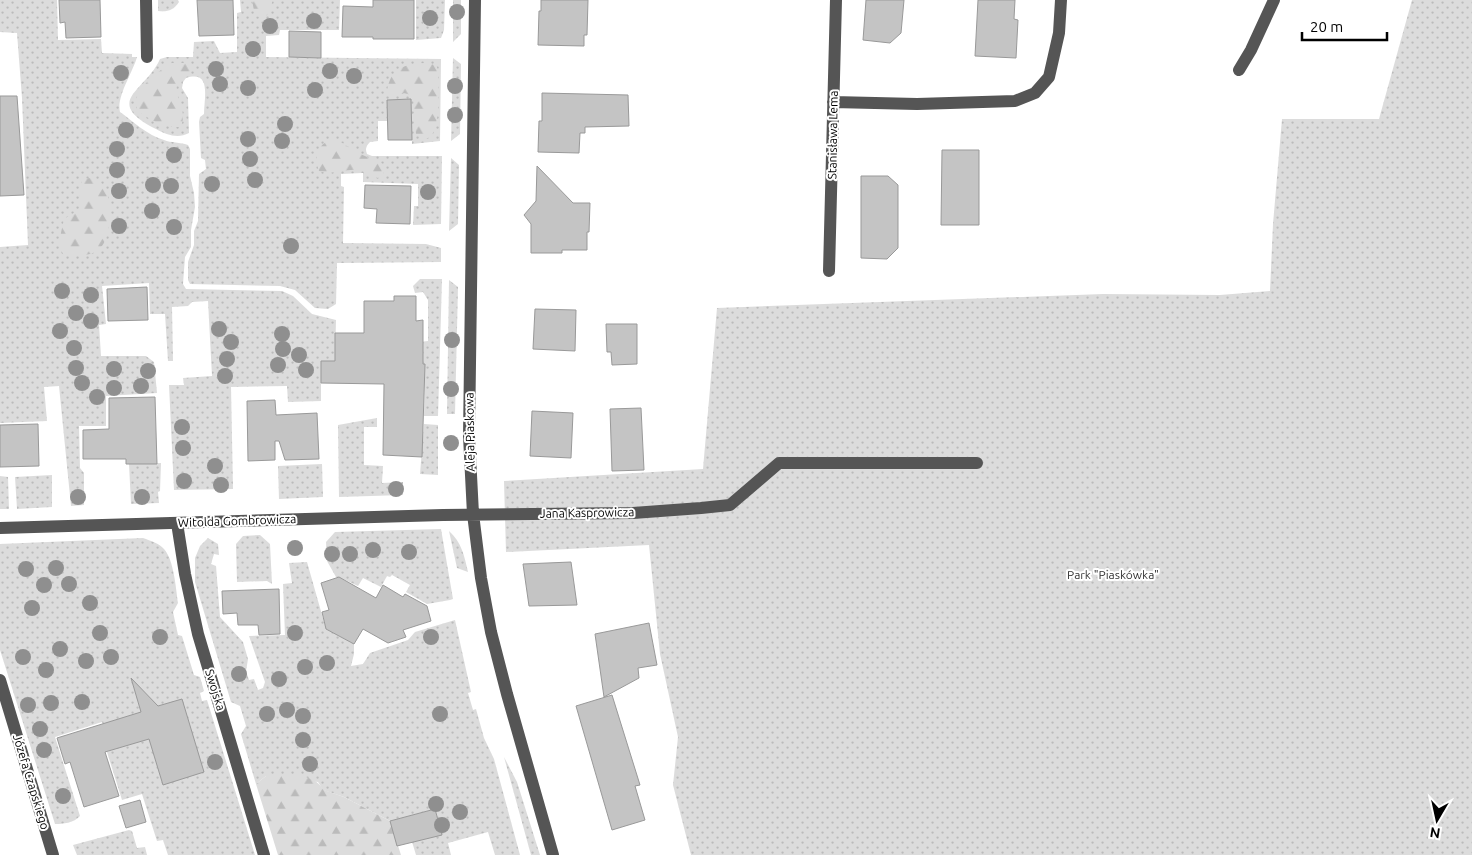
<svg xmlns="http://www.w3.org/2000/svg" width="1472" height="855" font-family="Ubuntu,sans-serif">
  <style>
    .green { fill: url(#green-dots) }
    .forest { fill: url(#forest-firs) }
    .building { fill: #c4c4c4; stroke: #999 }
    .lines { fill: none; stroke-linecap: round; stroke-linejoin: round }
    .minor { stroke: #555; stroke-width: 12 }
    .tree { fill: #8f8f8f }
    .labels { text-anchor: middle; stroke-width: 4; stroke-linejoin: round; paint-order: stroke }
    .street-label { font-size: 12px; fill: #000; stroke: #fff }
    .park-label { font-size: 12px; fill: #333; stroke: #fff }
  </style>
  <defs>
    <pattern id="green-dots" width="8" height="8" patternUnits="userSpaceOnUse" patternTransform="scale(1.25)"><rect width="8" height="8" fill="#dcdcdc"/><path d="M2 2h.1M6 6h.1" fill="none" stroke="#bbb" stroke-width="1.8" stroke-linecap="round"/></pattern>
    <pattern id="forest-firs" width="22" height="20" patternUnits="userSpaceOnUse" patternTransform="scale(1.25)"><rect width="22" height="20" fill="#dcdcdc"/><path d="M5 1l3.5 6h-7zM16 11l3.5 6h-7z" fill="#bbb"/></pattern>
  </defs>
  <rect width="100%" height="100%" fill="#fff"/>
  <path class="green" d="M0,0H57L58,40L101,39L102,53L132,54V57H137C133,72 116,97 120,112C134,122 147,135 164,140C171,143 180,142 188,145L190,149V176L194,193L195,207L191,230V247L185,257L183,284L186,289L282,291L293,296L312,314L336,320L335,361H321V401L288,402L287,386L231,387L233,489L174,490L169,385H184L183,378L212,376L208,301L192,302L188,306L172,307L173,361H168L165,314H150L149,283L102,286L106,324L99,325L101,356H146L154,362L157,393L106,396V426H79L80,468L84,473V505L71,506L59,386L44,387L47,421L0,423V247L28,245L22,98L17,33L0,32Z
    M158,0H178L179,2C173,11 167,12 158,11Z
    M240,0H340L339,30H280L279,35L266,36V57L441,59L440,141L412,144L411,99L388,100V121H378V141L370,142C366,146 365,149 367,154L372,156H442L441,224L413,225L414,206H418V184L363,182V173L341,174V186L344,187L343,243L426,244L441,248V262L337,263L336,304L328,309L315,308L295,290L280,286L190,284L188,280V262L194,245V231L198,221L199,174L206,169L205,160L201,158L199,122L200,117L204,114C204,98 212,70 186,78L183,82L182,88L188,98L189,133C178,139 167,135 156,129C101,101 146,91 160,59L167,57H193L194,42L214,41L220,53L237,52V13L241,12Z
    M416,0H445L444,30L441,38L416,40Z
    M453,0H461V34L453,42Z
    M1412,0H1472V855H691L673,785L678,737L660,654L649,545L506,552L504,481L703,469L717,308L1103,294L1220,295L1270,291L1273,224L1282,119H1379Z
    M453,58L461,64L460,134L451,141Z
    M451,158L459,165L458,224L449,231Z
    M420,279H442L438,416H424L425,365L419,364V342L428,341V300L423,292L415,293L413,286Z
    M449,280L458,287L455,414H447Z
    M377,418V427H364V465L383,466L382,483L403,482V495L339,497L338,425Z
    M424,424L438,425V475L420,474Z
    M161,463L160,491L158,492L159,503L131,504L129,464Z
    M322,464L323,497L279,499L278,466Z
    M52,475V507L17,509L15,477Z
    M0,476L8,477L9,509H0Z
    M441,529L453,599L450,600L427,604L406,592L410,585L392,575L390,577L387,576L381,587L363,578L358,586L343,579L336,577L327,561L326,542L335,532Z
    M449,531C462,543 464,555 468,572L457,568Z
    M260,535L270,544L272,584L267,581L237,582L236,544L243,536Z
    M143,538C151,541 159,543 164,549C174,560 176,589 178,603L173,612L178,635L182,636L194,675L200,677L204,691L200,693L202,701L207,700L255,855H168L163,840L157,841L142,794L122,800L107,752L112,750L102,722L55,737L80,816C74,823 63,824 55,824L0,650V544Z
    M208,538L218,544L219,555L214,554L211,564L216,566L220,617L243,642L248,659L246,671L249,680L254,679L258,690L263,688L265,682L249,636L285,635L283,584L292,583L289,563L307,562L326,629L354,644V654L351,666L363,664L370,653L408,640L415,632L455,620L471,692L468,693L473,710L476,709L484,738L494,759L520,855H495L488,832L448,843L451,855H416L410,835L440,827L435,809L390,821L344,797L323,790L318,782L266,776L256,784L241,734L246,726L240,706L231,702L195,582V558L200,546Z
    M504,757L517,782L540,855H531Z
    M129,830L132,831L137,848L145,847L147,855H77L73,845Z"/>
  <path class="forest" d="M252,0H273L267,15L263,17L255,16Z
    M172,63H185L190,67L191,71C188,73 183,75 181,78C167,91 191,110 180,127C163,128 150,120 137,110C137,107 136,104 136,101C137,88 160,69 172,63Z
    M425,63L436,65L438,70C438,81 444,158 416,134L413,97C406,91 398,93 390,95L387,93C389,69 404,64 425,63Z
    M332,139L339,141L358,153L383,164L385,169L383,175L378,178C371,176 366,171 359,170C345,168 331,176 319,171C314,156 317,145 332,139Z
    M89,178C95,179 101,181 105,188C112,201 112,237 100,248C92,257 77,255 66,256C55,250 62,230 64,219L79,210C81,200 78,191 82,181Z
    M285,774C301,777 314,775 324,790L344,797L390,821L401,855H278L256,784L266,776Z"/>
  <path class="building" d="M59,0H100L101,37L66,38L65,22L60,23Z
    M197,0H233L234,35L199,36Z
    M373,0H414V39H373V37H342L343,6L373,7Z
    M541,0H588L587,35H584V46L538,45L539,11H541Z
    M866,0H904L901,33L890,43L863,40Z
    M978,0H1015L1014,19L1018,20L1016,58L975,56Z
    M289,31L321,32V58L289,57Z
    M542,93L628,95L629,126L585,127V133H580L579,153L538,152L539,121H542Z
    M0,96H17L24,195L0,196Z
    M411,99L412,140H388L387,100Z
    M942,150H979V225H941Z
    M537,166L573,203H590L589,232H587V250H562V253H531V224L524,215L536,201Z
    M861,176H888L898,185V248L887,259L861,258Z
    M365,185L411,186L410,224L376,223L377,209L364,208Z
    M147,287L148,320L108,321L107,289Z
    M394,296H416V321L423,320V364H425L422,457L383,455L384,384L321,383V361H335V333H364V301H394Z
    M535,309L576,310L575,351L533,349Z
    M606,324H637V364L612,365L611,352H607Z
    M155,397L157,464H126V459H83V430L109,429V398Z
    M275,400L276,415L317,413L319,459L285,460L279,441H275V460L248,461L247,401Z
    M641,408L644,470L612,471L610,409Z
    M532,411L573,413L571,458L530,456Z
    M38,424L39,466L0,467V425Z
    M571,562L577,605L529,606L523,564Z
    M339,577L376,598L383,585L403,597L405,594L427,606L431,621L403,630L406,637L388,643L363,629L354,644L326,629L322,612L329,610L321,583Z
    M279,589L280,634L259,635L258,625H238L237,613L223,614L222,591Z
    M649,623L657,665L638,668L639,678L604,697L595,634Z
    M131,678L158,706L182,699L204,772L163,785L149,739L105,752L119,796L84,807L70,762L65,764L57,738L141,712Z
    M612,695L640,785L635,786L645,820L612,830L576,706Z
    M140,800L146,822L126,828L119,806Z
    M435,809L442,835L397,846L390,821Z"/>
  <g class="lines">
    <path class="minor" d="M146,0L147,57
      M475,0L469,436L473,514L481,578L491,632L507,694L553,855
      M1239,70L1251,50L1274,0
      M833,102L917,104L1015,101L1035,93L1049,77L1059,33L1061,0
      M829,271L836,0
      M177,523L185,574L198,634L264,855
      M0,528L443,515L633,513L701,508L730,505L779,463H977
      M0,680L53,855"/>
  </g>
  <g class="tree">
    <circle cx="457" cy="12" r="8"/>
    <circle cx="430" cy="18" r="8"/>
    <circle cx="314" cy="21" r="8"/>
    <circle cx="270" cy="26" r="8"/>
    <circle cx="253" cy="49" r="8"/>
    <circle cx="216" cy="69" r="8"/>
    <circle cx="330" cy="71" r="8"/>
    <circle cx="121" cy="73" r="8"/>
    <circle cx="354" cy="76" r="8"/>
    <circle cx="220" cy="84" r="8"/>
    <circle cx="455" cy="86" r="8"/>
    <circle cx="248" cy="88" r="8"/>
    <circle cx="315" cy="90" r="8"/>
    <circle cx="455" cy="115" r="8"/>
    <circle cx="285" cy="124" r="8"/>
    <circle cx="126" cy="130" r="8"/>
    <circle cx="248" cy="139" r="8"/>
    <circle cx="282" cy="141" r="8"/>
    <circle cx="117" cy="149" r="8"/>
    <circle cx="174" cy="155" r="8"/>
    <circle cx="250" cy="159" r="8"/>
    <circle cx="117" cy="170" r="8"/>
    <circle cx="255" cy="180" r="8"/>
    <circle cx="212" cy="184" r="8"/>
    <circle cx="153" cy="185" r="8"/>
    <circle cx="171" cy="186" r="8"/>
    <circle cx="119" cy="191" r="8"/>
    <circle cx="428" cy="192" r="8"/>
    <circle cx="152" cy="211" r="8"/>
    <circle cx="119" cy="226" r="8"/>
    <circle cx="174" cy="227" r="8"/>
    <circle cx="291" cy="246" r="8"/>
    <circle cx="62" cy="291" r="8"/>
    <circle cx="91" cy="295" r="8"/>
    <circle cx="76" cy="313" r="8"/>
    <circle cx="91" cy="321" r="8"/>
    <circle cx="219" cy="329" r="8"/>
    <circle cx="60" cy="331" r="8"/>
    <circle cx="282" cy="334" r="8"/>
    <circle cx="452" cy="340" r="8"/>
    <circle cx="231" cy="342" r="8"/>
    <circle cx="74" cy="348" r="8"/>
    <circle cx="283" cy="349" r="8"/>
    <circle cx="299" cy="355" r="8"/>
    <circle cx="227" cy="359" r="8"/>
    <circle cx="278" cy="365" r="8"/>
    <circle cx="76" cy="368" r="8"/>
    <circle cx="114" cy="369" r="8"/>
    <circle cx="306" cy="370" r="8"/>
    <circle cx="148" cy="371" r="8"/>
    <circle cx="225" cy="376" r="8"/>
    <circle cx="82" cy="383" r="8"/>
    <circle cx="141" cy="386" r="8"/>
    <circle cx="114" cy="388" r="8"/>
    <circle cx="451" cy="389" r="8"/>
    <circle cx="97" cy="397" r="8"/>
    <circle cx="182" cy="427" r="8"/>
    <circle cx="451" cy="443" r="8"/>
    <circle cx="183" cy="448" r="8"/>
    <circle cx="215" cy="466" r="8"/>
    <circle cx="184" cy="481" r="8"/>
    <circle cx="221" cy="485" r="8"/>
    <circle cx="396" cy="489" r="8"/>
    <circle cx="78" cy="497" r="8"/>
    <circle cx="142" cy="497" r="8"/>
    <circle cx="295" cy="548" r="8"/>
    <circle cx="373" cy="550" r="8"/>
    <circle cx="409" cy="552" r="8"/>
    <circle cx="332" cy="554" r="8"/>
    <circle cx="350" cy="554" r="8"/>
    <circle cx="56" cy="568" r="8"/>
    <circle cx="26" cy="569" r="8"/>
    <circle cx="69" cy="584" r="8"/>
    <circle cx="44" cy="585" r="8"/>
    <circle cx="90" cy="603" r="8"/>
    <circle cx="32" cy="608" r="8"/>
    <circle cx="100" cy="633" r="8"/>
    <circle cx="295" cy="633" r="8"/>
    <circle cx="160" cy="637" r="8"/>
    <circle cx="431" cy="637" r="8"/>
    <circle cx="60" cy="649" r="8"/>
    <circle cx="23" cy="657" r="8"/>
    <circle cx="111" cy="657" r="8"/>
    <circle cx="86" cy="661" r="8"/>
    <circle cx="327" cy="663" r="8"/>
    <circle cx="305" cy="667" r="8"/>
    <circle cx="46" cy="670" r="8"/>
    <circle cx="239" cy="674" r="8"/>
    <circle cx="279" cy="679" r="8"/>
    <circle cx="82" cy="702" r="8"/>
    <circle cx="51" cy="703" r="8"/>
    <circle cx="28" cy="705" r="8"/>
    <circle cx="287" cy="710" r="8"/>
    <circle cx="267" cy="714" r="8"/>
    <circle cx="440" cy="714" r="8"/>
    <circle cx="303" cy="716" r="8"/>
    <circle cx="40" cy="729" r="8"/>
    <circle cx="303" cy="740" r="8"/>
    <circle cx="44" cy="750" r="8"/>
    <circle cx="215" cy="762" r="8"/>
    <circle cx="310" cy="764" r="8"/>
    <circle cx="63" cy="796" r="8"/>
    <circle cx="436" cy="804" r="8"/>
    <circle cx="460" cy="812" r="8"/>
    <circle cx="442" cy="825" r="8"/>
  </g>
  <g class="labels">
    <g class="street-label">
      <text transform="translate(833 135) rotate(-89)" y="4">Stanisława Lema</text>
      <text transform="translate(470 432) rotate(-91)" y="4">Aleja Piaskowa</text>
      <text transform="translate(587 513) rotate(-1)" y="4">Jana Kasprowicza</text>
      <text transform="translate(237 521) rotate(-2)" y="4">Witolda Gombrowicza</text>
      <text transform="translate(215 690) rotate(73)" y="4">Swojska</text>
      <text transform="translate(31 782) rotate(73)" y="4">Józefa Czapskiego</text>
    </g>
    <g class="park-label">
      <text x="1113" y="579">Park "Piaskówka"</text>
    </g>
  </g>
  <g transform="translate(1437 820) rotate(189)" stroke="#ffffff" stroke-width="4" paint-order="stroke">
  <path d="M0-4L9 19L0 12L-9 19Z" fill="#000000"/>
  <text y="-8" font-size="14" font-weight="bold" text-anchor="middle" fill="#000000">N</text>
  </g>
  <path d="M1302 32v8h85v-8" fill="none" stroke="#000000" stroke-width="2.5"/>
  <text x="1310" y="32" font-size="15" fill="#000000" stroke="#ffffff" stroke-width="4" paint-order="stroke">20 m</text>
</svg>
